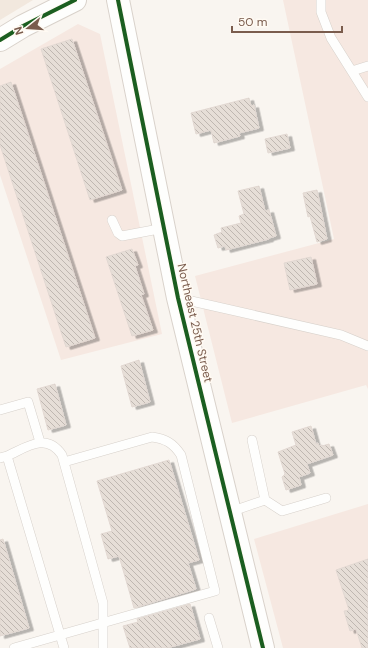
<svg xmlns="http://www.w3.org/2000/svg" width="368" height="648" font-family="'DM Sans',sans-serif">
  <style>
    .residential { fill: #f2e8de }
    .commercial { fill: #f6e8e1 }
    .building { fill: url(#building-back-hatch); stroke: #e2d8d2; filter: url(#shadow) }
    .lines { fill: none; stroke-linecap: round; stroke-linejoin: round }
    .lane-casing { stroke: #d7d1cb; stroke-width: 10 }
    .secondary-casing { stroke: #d9d2cb; stroke-width: 24 }
    .lane { stroke: #fefefd; stroke-width: 9 }
    .secondary { stroke: #fefefd; stroke-width: 22 }
    .cycleway-casing { stroke: #fffaf3; stroke-width: 6 }
    .cycleway { stroke: #1b5e20; stroke-width: 4 }
    .labels { text-anchor: middle; stroke-width: 3; stroke-linejoin: round; paint-order: stroke }
    .street-label { font-size: 12px; fill: #7a5c4d; stroke: #fffaf3 }
  </style>
  <defs>
    <pattern id="building-back-hatch" width="6" height="6" patternUnits="userSpaceOnUse"><rect width="6" height="6" fill="#e6ded7"/><path d="M-1 5l2 2M0 0l6 6M5-1l2 2" fill="none" stroke="#bfb7b1"/></pattern>
    <filter id="shadow"><feDropShadow dx="4.5" dy="2.5" stdDeviation="0" flood-color="#0004"/></filter>
  </defs>
  <rect width="100%" height="100%" fill="#f9f5f0"/>
  <path class="residential" d="M0,0H33L0,20Z"/>
  <path class="commercial" d="M283,0H368V389L366,385L232,423L195,276L334,239Z
    M78,24L100,34L162,334L61,360L0,175V69Z
    M368,504V648H283L254,539Z"/>
  <path class="building" d="M72,39L122,190L90,200L41,49Z
    M11,82L95,338L66,347L0,145V86Z
    M249,98L251,106L254,105L259,128L239,133L240,136L214,143L211,130L196,134L191,113Z
    M287,134L290,148L268,153L265,139Z
    M259,186L265,211L269,210L276,236L269,238V239L226,250L225,246L218,248L214,235L222,232L221,228L241,223L239,216L244,214L238,191Z
    M317,190L327,239L317,242L310,216L308,217L303,193Z
    M132,249L138,265L135,266L144,294L141,295L153,330L132,336L106,257Z
    M311,257L317,284L290,290L284,263Z
    M139,360L150,402L132,407L121,366Z
    M55,384L66,425L48,430L37,389Z
    M311,426L316,444L318,443L319,446L322,445V446L329,444L333,455L307,464L310,473L299,477L301,485L286,490L282,477L285,474L278,452L296,445L292,432Z
    M169,460L199,560L188,563L196,589L134,608L119,556L108,559L101,534L112,531L97,481Z
    M3,539L29,628L0,636V540Z
    M368,559V648H362L356,629L350,631L344,611L349,610L336,570Z
    M190,604L200,639L167,648H130L123,626L138,622L137,619Z"/>
  <g class="lines">
    <defs>
      <path id="lane" d="M321,0V12L331,38L368,97
        M352,71L368,66
        M112,220L118,233L122,236L164,228
        M178,298L341,335L368,346
        M0,410L28,402L40,442
        M7,456C27,447 46,432 62,455L103,603V648
        M0,458L7,456L64,648
        M265,500L282,511L326,498
        M230,512L265,500L252,440
        M209,618L218,648
        M14,648L215,591L181,455C173,443 166,439 152,437L64,462"/>
      <path id="secondary" d="M118,0L178,298L263,648
        M0,40L23,26L75,0"/>
    </defs>
    <use href="#lane" class="lane-casing"/>
    <use href="#secondary" class="secondary-casing"/>
    <use href="#lane" class="lane"/>
    <use href="#secondary" class="secondary"/>
    <defs>
      <path id="cycleway" d="M118,0L178,298L263,648
        M0,40L23,26L75,0"/>
    </defs>
    <use href="#cycleway" class="cycleway-casing"/>
    <use href="#cycleway" class="cycleway"/>
  </g>
  <g class="labels">
    <g class="street-label">
      <text transform="translate(195 323) rotate(77)" y="4">Northeast 25th Street</text>
    </g>
  </g>
  <g transform="translate(28 28) rotate(253)" stroke="#fffaf3" stroke-width="3" paint-order="stroke">
  <path d="M0-3L7 15L0 10L-7 15Z" fill="#7a5c4d"/>
  <text y="-6" font-size="11" font-weight="bold" text-anchor="middle" fill="#7a5c4d">N</text>
  </g>
  <path d="M232 26v6h110v-6" fill="none" stroke="#7a5c4d" stroke-width="2"/>
  <text x="238" y="26" font-size="12" fill="#7a5c4d" stroke="#fffaf3" stroke-width="3" paint-order="stroke">50 m</text>
</svg>
